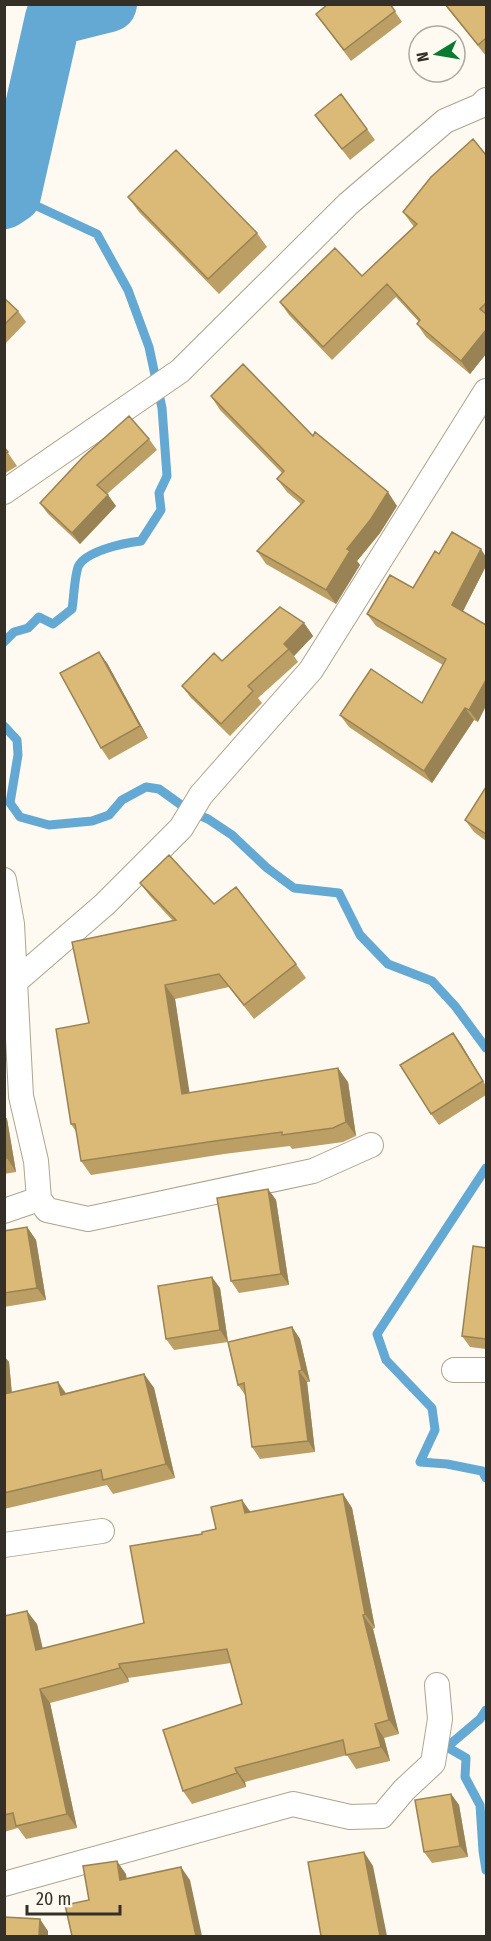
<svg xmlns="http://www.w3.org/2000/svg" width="491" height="1941" font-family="'Fira Sans Condensed',sans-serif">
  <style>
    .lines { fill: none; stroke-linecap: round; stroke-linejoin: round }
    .stream { stroke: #64a9d3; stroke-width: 9 }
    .river { stroke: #64a9d3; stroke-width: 56 }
    .minor-casing { stroke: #aea48f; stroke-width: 26 }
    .minor { stroke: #fff; stroke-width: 24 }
    .wall { fill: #bc9f65 }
    .shaded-wall { fill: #998253 }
    .building { fill: #dbb976; stroke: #998253; stroke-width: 1.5 }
  </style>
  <rect width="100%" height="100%" fill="#fefaf1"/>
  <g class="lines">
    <path class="stream" d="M4,642L14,632L28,628L39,617L53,624L72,609C74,597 74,580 78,567C85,551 124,543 141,541L161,510L159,493L167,476L162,408L149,347L128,290L97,234L13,195
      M4,726L17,740L18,755L10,803L20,817L49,825L92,821L109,815L122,800L146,787L159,789L191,812L208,819L232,835L267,868L294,888L339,893L360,935L388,964L432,981L455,1006L486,1048
      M486,1168L377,1334L386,1360L432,1408L435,1430L420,1462L447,1464L482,1471L486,1478
      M486,1710L480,1719L447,1747L466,1758L465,1777L480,1805L483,1851L486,1870"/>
    <path class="river" d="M4,201L13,195L53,18L109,4"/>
    <defs>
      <path id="minor" d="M4,492L180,371L348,204L445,121L480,106L486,100
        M4,880L12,924L21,1096L36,1161L39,1199
        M15,982L105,904L181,828L201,795L311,670L486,391
        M4,1211L39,1199L47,1210L88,1219L313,1171L371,1145
        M454,1370H486
        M4,1545L102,1531
        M4,1884L293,1804L350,1817L382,1816L404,1790L433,1763L440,1719L437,1685"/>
    </defs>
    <use href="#minor" class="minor-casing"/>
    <use href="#minor" class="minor"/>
  </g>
  <path class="wall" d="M390,4L402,22L351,61L316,14Z
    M444,4H486V56Z
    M315,115L367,129L375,140L350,160Z
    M486,155V354L470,374L426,337L417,324L419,322L396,297L332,360L289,315L280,302L362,276L414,227L403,212Z
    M128,197L257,233L267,247L219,294L139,212Z
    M4,298L18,311L26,322L4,345Z
    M211,396L313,436L397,506L380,533L357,561L360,565L336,604L266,564L257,551L301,504L287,492L277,479L282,473L220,410Z
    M149,439L157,450L107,494L116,506L80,544L48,514L40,503Z
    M4,447L17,466L4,474Z
    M439,554L486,566L463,611L478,722L474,720L432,783L349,727L340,715L422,703L443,665L376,626L367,614L413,588Z
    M304,623L313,636L294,656L298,662L258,698L262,703L230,736L191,698L182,686L222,661Z
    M107,663L148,738L109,760L101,748Z
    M486,787V841L474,832L465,820Z
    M140,883L214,904L296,964L306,978L254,1019L229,987L175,999L189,1093L348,1082L356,1136L343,1142L292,1149L290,1146L224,1154L91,1175L81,1161L77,1133L71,1124L89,1023L173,921L150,896Z
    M461,1044L486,1086V1095L439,1125L431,1114Z
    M4,1115L7,1119L16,1172L4,1174Z
    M268,1189L276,1200L289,1285L239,1293L231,1281Z
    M27,1227L36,1240L46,1300L4,1307V1231Z
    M486,1248V1349L470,1347L462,1336Z
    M220,1288L228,1342L174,1350L166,1339Z
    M292,1327L300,1339L310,1382H307L315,1452L260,1459L252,1447L246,1396L238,1385Z
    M4,1356L9,1362L12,1393L58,1382L66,1393L144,1374L154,1388L175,1478L113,1494L107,1485L4,1509Z
    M343,1494L352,1508L375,1628L373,1629L399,1734L384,1738L390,1761L356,1769L347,1755L245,1782L246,1787L192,1804L183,1791L242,1704L231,1663L128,1678L129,1682L50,1703L77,1828L26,1839L18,1828L4,1832V1616L37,1624L43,1649L144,1623L202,1534L216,1529L250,1512Z
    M451,1794L459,1805L468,1857L432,1863L424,1852Z"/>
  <path class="shaded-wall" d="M486,330V354L470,374L461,361Z
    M388,492L397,506L380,533L357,561L360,565L336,604L326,590L347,549Z
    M108,495L116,506L80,544L72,533Z
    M481,549L486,557V566L460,617L452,605Z
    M304,623L313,636L294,656L284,644Z
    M99,652L107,663L148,738L140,726Z
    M486,680V706L478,722L469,710Z
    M465,708L474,720L432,783L424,771Z
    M165,985L175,999L192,1108L182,1094Z
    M453,1033L461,1044L486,1086L483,1081Z
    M338,1068L348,1082L356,1136L346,1122Z
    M4,1115L7,1119L16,1172L7,1158L4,1144Z
    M268,1189L276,1200L289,1285L281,1274Z
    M27,1227L36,1240L46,1300L37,1288Z
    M212,1277L220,1288L228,1342L220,1330Z
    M292,1327L300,1339L310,1382L302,1370Z
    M4,1356L9,1362L13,1409L4,1397Z
    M299,1371L307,1382L315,1452L308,1441Z
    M144,1374L154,1388L175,1478L166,1464Z
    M58,1382L67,1396L61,1395Z
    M343,1494L352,1508L375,1628L365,1614Z
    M242,1500L252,1514L245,1513Z
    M27,1611L37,1624L46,1664L36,1650Z
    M363,1615L373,1629L399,1734L389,1720Z
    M119,1664L128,1678L129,1682L120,1668Z
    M40,1689L50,1703L77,1828L67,1814Z
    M375,1724L384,1738L390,1761L381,1747Z
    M235,1768L245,1782L246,1787L237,1773Z
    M451,1794L459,1805L468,1857L460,1846Z
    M364,1852L373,1866L387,1936H380Z
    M117,1861L126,1874L129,1893L120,1880Z
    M181,1867L190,1880L202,1936H196Z
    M40,1919L48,1931V1936H39Z"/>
  <path class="building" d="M328,4H390L395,11L344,50L316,14Z
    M445,4H486V38L478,45Z
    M341,94L367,129L342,149L315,115Z
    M473,139L486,155V303L480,309L486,314V330L461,361L417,324L420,320L387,284L323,347L280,302L335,248L362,276L417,224L403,212L431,177Z
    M176,150L257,233L208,279L128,197Z
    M4,298L18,311L4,325Z
    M243,364L313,436L315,432L388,492L371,519L347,549L350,551L326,590L257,551L304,501L277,479L284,471L211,396Z
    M129,416L149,439L97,485L108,495L72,533L40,503L83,457Z
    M4,447L8,452L4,454Z
    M452,532L481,549L452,605L486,625V680L469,710L465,708L424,771L340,715L371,669L422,703L446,659L367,614L390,575L413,588L435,551L439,554Z
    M280,607L304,623L284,644L289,649L248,686L253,691L221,724L182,686L214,653L222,661Z
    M99,652L140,726L101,748L60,673Z
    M486,787V834L465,820Z
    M169,855L214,904L236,887L296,964L244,1005L219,974L165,985L182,1094L338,1068L346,1122L333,1128L282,1135V1132L215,1141L81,1161L75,1124H71L56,1029L89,1023L72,942L176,920L140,883Z
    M453,1033L483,1081L431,1114L400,1065Z
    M4,1144L7,1158L4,1159Z
    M268,1189L281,1274L231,1281L217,1198Z
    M27,1227L37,1288L4,1293V1231Z
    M473,1246L486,1248V1339L462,1336Z
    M212,1277L220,1330L166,1339L158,1286Z
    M292,1327L302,1370L299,1371L308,1441L252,1447L244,1383L238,1385L228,1342Z
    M144,1374L166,1464L103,1480L101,1470L4,1493V1394L58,1382L61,1395Z
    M343,1494L365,1614L363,1615L389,1720L375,1724L381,1747L346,1755L343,1740L235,1768L237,1773L183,1791L163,1730L242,1704L227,1649L119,1664L120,1668L40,1689L67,1814L16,1826L13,1813L4,1815V1616L27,1611L36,1650L144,1623L130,1546L202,1534V1532L216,1529L211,1507L242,1500L245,1513Z
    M451,1794L460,1846L424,1852L415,1800Z
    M364,1852L380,1936H321L308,1862Z
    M117,1861L120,1880L181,1867L196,1936H72L65,1905L89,1900L83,1866Z
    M4,1917L40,1919L39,1936H4Z"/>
  <rect width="491" height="1941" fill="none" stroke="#342f27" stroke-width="12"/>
  <g transform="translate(437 54) rotate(259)"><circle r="28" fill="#fefaf1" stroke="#ada9a0" stroke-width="1.5"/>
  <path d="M0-4.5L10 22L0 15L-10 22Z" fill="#097a2f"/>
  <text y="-9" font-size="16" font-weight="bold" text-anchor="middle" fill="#342f27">N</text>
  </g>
  <path d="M27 1905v9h93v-9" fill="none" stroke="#342f27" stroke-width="3"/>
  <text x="36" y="1905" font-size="18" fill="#342f27" stroke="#fefaf1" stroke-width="4.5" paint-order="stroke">20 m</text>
</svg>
